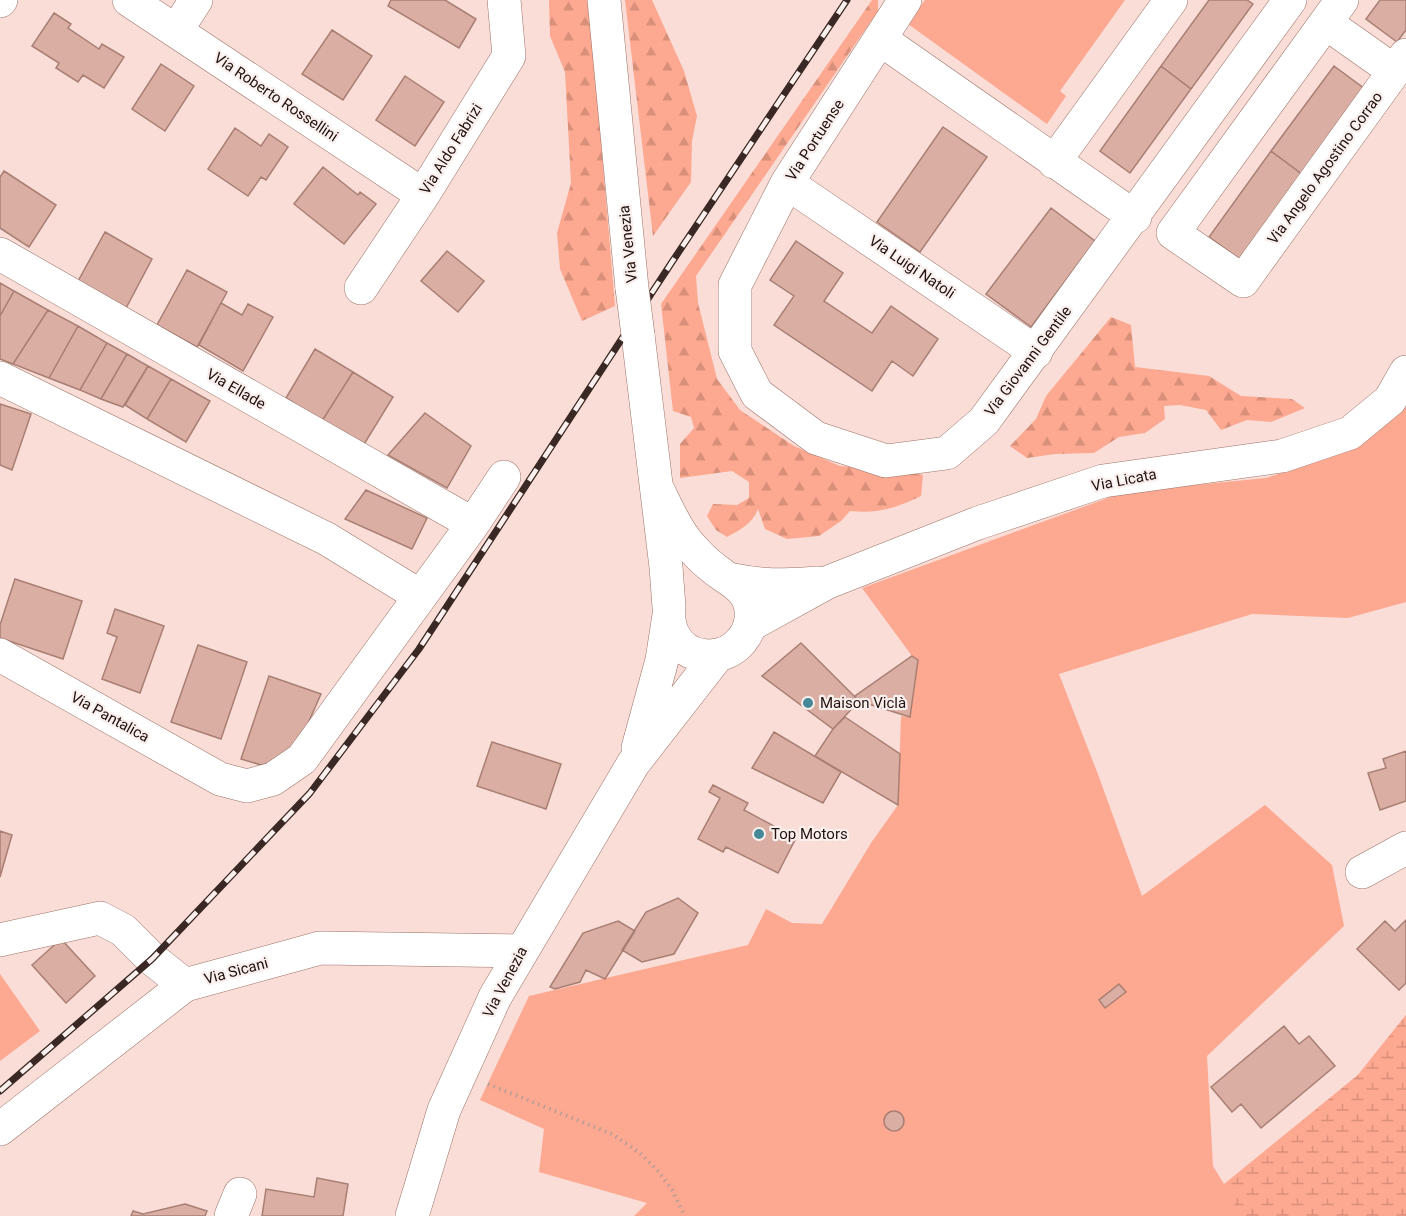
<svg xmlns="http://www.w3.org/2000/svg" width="1406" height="1216" font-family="Roboto,sans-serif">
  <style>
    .green { fill: #fda890 }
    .forest { fill: url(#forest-firs) }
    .wetland { fill: url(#wetland-marsh) }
    .building { fill: #daaea2; stroke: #a97f74; stroke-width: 1.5 }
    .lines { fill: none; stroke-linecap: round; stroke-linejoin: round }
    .minor-casing { stroke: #9c7368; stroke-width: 34 }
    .tertiary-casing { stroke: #9c7368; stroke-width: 34 }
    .primary-casing { stroke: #9c7368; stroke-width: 34 }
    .path { stroke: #b79e98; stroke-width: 4; stroke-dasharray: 1.5 4.5; stroke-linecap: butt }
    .minor { stroke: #fff; stroke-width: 33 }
    .tertiary { stroke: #fff; stroke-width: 33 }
    .primary { stroke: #fff; stroke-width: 33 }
    .rail-casing { stroke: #3a2824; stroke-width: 7 }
    .rail { stroke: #f9efed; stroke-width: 4.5; stroke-dasharray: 14; stroke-linecap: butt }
    .primary-bridge-casing { stroke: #9c7368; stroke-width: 34; stroke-linecap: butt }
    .primary-bridge { stroke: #fff; stroke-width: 33 }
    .poi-dot { fill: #458898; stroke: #f9efed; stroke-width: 2 }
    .labels { text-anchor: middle; stroke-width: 4.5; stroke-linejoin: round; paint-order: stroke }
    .street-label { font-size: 15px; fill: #22120e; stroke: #f9efed }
    .poi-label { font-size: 15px; fill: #22120e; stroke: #f9efed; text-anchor: start }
  </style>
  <defs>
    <pattern id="forest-firs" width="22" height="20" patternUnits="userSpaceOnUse" patternTransform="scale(1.5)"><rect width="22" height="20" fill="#fda890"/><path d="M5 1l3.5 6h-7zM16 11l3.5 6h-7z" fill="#d9907b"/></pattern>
    <pattern id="wetland-marsh" width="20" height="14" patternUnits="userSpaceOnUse" patternTransform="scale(1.5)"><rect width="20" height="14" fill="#fda890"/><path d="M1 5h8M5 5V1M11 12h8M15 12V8" fill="none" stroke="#d9907b"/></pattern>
  </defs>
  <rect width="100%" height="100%" fill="#f9ddd6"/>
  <path class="green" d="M925,0H1125L1060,91L1066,96L1047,124L908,24Z
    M1406,397V602L1348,618L1252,614L1059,674L1099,777L1142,896L1265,805L1332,865L1344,926L1207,1056L1213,1166L1224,1184L1358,1075L1406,1015V1216H634L647,1203L539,1172L544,1129L480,1100L529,996L748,945L766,909L792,923L822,924L871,843L898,805L901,716L910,717L918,661L912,656L862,588L1124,492L1266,478L1318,461Z
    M0,974L40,1031L0,1061Z"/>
  <path class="forest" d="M549,0H589L615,306L582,321L560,269L557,233L571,183L565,72L550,36Z
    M625,0H652L684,71L697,116L692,141L691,182L653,236Z
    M872,0H878V11L696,276L698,303L717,379L740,410L794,446L840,466L899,471L923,475L921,496C896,508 878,514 850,511L841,521L819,536L787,539L765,529L758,509C753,523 740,530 727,537L716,530L707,516L713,504L737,505L749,498V482L732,471L680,478V444L694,428L691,417L673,411L661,304Z
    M1111,317L1131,325L1135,367L1209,376L1241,396L1292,399L1305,408L1271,422L1247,420L1221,430L1206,410L1180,405L1164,406L1165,419L1145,433L1119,437L1094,453L1055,454L1027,458L1010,446L1036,419L1046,396Z"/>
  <path class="wetland" d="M1406,1015V1216H1240L1225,1185L1358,1075Z"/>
  <path class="building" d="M391,0H445L476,19L459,48L388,6Z
    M1209,0H1247L1253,4L1191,89L1161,66Z
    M1380,0H1406V30L1397,42L1366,19Z
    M54,13L71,24L68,28L99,49L102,44L124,57L104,88L83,75L78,82L56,68L59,63L32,46Z
    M332,30L372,56L343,100L302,74Z
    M161,64L194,86L165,131L132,109Z
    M1161,66L1191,89L1130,173L1100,151Z
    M1334,66L1365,89L1303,175L1271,151Z
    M405,76L444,102L415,146L376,120Z
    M943,127L987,157L920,252L877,222Z
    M235,128L261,146L269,134L288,147L266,180L261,177L248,196L208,169Z
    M1271,151L1303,175L1241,260L1209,237Z
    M323,167L358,195L360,192L376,204L344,244L294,204Z
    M4,171L56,205L29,247L0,228V177Z
    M1051,208L1095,241L1031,327L986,294Z
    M105,232L152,259L125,310L77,283Z
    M796,241L843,273L824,301L872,333L891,306L938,339L913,376L892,361L872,391L774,325L794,296L770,280Z
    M447,251L484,281L458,312L421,281Z
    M187,270L227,292L197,347L157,325Z
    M0,283L14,291L0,316Z
    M14,291L48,310L13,364L0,359V316Z
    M221,303L242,315L248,304L273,317L243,371L199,345Z
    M48,310L78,326L49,378L13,364Z
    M78,326L107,343L80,390L49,378Z
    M107,343L127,354L101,399L80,390Z
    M315,349L353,372L322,421L286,398Z
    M127,354L148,366L123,407L101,399Z
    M148,366L171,379L147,419L125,405Z
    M353,372L393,397L363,446L322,421Z
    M171,379L210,401L186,442L147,419Z
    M0,404L31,414L12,470L0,465Z
    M425,413L471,446L447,488L388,455Z
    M366,490L427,518L412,549L345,519Z
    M15,579L82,601L63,659L0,638V625Z
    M115,609L164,626L140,693L102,679L117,637L107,633Z
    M801,643L859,701L833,729L762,676Z
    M198,645L247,662L221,739L171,722Z
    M912,656L918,660L910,717L859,701L855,696Z
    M269,676L321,694L293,757L261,765L241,759Z
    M845,717L900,754L898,805L815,756L833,729Z
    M774,732L841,772L823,803L752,768Z
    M492,742L561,764L546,809L477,786Z
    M1406,751V801L1380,810L1368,773L1386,768L1383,759Z
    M713,785L748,803L744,810L796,838L778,873L726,847L723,852L698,839L720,798L709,792Z
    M0,831L12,835L0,877Z
    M678,898L698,913L674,954L642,962L622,950L646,912Z
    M1406,920V983L1399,990L1357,949L1385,921L1395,931Z
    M618,921L635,931L605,979L586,970L580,982L555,989L550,987L583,933Z
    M61,939L95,976L66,1003L32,965Z
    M1119,984L1126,992L1105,1008L1099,1000Z
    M1284,1026L1299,1044L1309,1036L1335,1066L1261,1128L1241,1104L1232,1112L1211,1087Z
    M884 1121a10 10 0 1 1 20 0a10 10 0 1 1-20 0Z
    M317,1178L348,1184L343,1216H262L266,1189L314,1197Z
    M185,1204L207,1211L205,1216H131L133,1211L143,1214Z"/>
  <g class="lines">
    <defs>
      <path id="minor" d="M129,0L423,195
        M905,0L787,183L735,285V351L757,394L816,438L886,461L947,453L984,421L1290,0
        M1342,0L1173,233L1243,281L1406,55
        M0,1L1,0
        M1326,23L1394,71
        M176,31L196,0
        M880,39L1135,217
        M1054,162L1171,0
        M787,183L1036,352
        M0,254L473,524
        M361,288L423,195L509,56L504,0
        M0,378L327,539L420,596
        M0,655L220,779L247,786L273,779L302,759L473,524L504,477
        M1362,872L1406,848
        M0,940L100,918L123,930L152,959L185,985
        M0,1129L185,985L320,948L521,951
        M231,1216L240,1194"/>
      <path id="tertiary" d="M733,580C762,586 789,586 818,583
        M750,625L826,583L978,523L1103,481L1282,456L1350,433L1390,400L1406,372"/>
      <path id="primary" d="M604,0L632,288
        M638,335L666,567L669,607
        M657,488C668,510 678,534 695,551C703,560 714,569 724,576C741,587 753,596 751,619C750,627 747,634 742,640C724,663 686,661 673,634C671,630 670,625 669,620
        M638,748L662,660L669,615
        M412,1216L444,1110L495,997L633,764L717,656"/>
    </defs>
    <use href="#minor" class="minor-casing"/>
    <use href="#tertiary" class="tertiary-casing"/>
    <use href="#primary" class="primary-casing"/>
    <path class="path" d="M488,1084L612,1134L640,1153L659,1172L672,1190L685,1216"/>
    <use href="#minor" class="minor"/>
    <use href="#tertiary" class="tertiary"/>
    <use href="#primary" class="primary"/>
    <defs>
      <path id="rail" d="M0,1091L152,959L310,793L419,649L672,262L847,0"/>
    </defs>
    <use href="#rail" class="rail-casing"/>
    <use href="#rail" class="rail"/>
    <defs>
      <path id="primary-bridge" d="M632,288L638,335"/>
    </defs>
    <use href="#primary-bridge" class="primary-bridge-casing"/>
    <use href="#primary-bridge" class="primary-bridge"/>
  </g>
  <g class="poi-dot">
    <circle cx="808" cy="703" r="6"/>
    <circle cx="759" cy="834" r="6"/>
  </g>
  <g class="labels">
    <g class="street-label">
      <text transform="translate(276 97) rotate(34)" y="5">Via Roberto Rossellini</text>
      <text transform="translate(815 140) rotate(-57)" y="5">Via Portuense</text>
      <text transform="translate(451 149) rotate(-58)" y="5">Via Aldo Fabrizi</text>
      <text transform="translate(1325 168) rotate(-54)" y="5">Via Angelo Agostino Corrao</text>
      <text transform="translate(628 244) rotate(-96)" y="5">Via Venezia</text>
      <text transform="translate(912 267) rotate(34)" y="5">Via Luigi Natoli</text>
      <text transform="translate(1028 361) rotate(-53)" y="5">Via Giovanni Gentile</text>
      <text transform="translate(236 389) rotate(30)" y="5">Via Ellade</text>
      <text transform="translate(1124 480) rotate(-11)" y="5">Via Licata</text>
      <text transform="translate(110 717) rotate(29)" y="5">Via Pantalica</text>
      <text transform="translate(236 971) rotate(-15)" y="5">Via Sicani</text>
      <text transform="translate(505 982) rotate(-62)" y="5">Via Venezia</text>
    </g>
    <g class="poi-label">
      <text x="820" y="708">Maison Viclà</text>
      <text x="771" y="839">Top Motors</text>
    </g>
  </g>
</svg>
